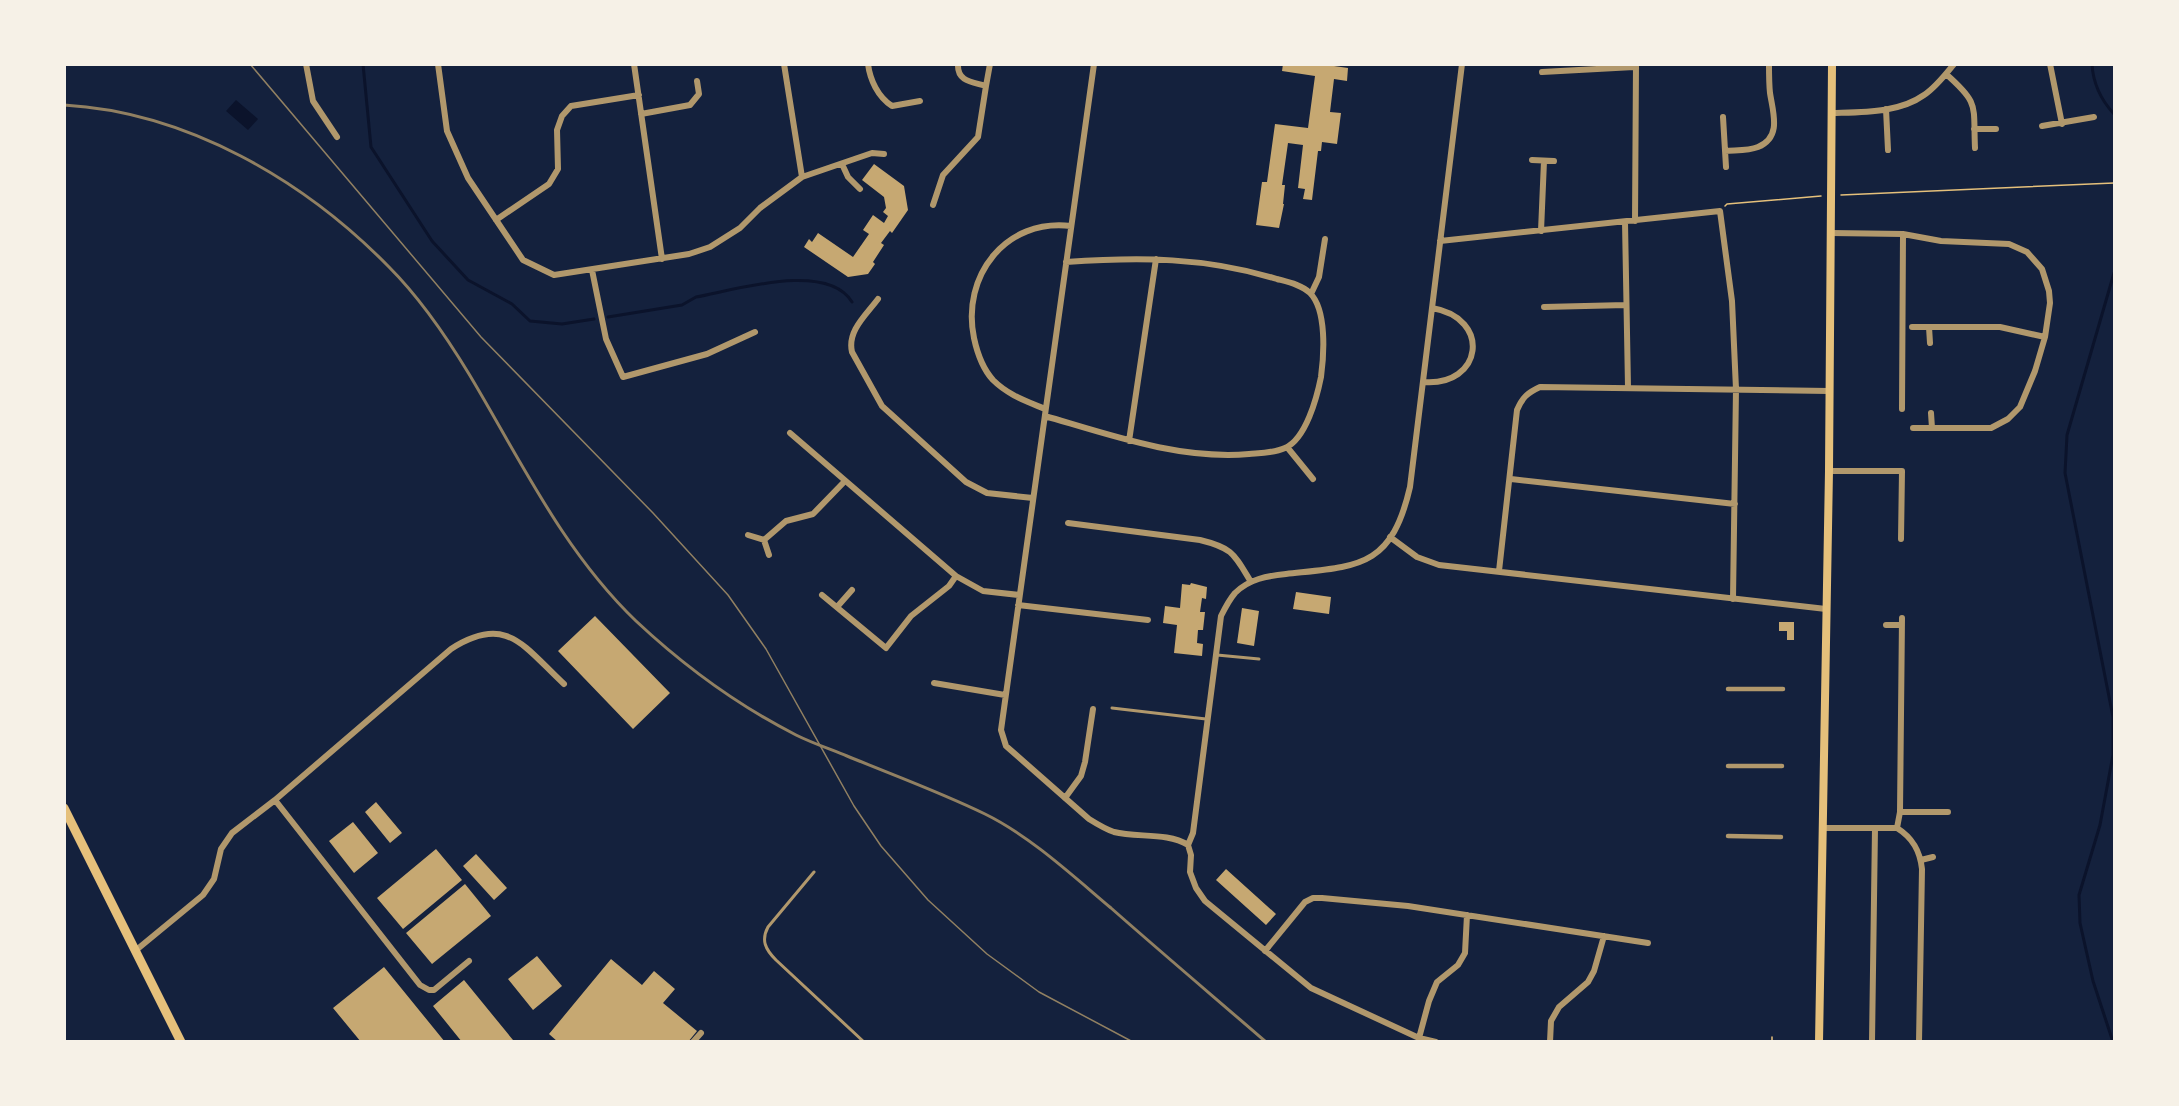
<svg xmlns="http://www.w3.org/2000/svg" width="2179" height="1106" font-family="'Alegreya Sans',sans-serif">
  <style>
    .water { fill: #0b132b }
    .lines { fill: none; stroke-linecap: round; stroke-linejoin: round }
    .stream { stroke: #0b132b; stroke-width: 3 }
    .building { fill: #c6a872 }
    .path { stroke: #e5c07b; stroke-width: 1.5 }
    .service { stroke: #b1986c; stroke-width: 3 }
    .pedestrian { stroke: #b1986c; stroke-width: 4.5 }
    .minor { stroke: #b1986c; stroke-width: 6 }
    .secondary { stroke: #e5c07b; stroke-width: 8 }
    .primary { stroke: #e5c07b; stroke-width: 9 }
    .tram { stroke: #918062; stroke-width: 1.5 }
    .rail { stroke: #918062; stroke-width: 3 }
  </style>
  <rect width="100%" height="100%" fill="#14213d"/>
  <path class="water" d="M236,100L258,119L248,130L226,111Z"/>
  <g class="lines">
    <path class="stream" d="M363,64L371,147L432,241L468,280L512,304L530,321L562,324L594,319
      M2092,64C2093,83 2102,101 2114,114
      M608,317L682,305L696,297C735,290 827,261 852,302
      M2113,1042L2093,981L2080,923L2079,895L2100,825L2113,755V717L2065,473L2067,435L2114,273"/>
  </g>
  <path class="building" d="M1283,64H1334V66L1348,68L1347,81L1334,79L1330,112L1341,113L1337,144L1322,142L1321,151H1318L1312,200L1303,199L1305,189L1298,188L1303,145L1288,143L1282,185H1285L1283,204H1284L1279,228L1256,225L1262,182H1267L1275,124L1308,128L1315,76L1282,71Z
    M874,164L904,186L908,210L892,233L890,231L881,243L884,245L873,262L875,264L868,274L848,277L804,247L809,239L812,242L818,233L853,257L869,234L863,230L873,215L884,223L888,216L883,212L886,208L884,197L862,180Z
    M1191,583L1207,587L1206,599L1202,598L1200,612H1205L1203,630H1198L1197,643L1203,644L1202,656L1174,653L1177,625L1163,623L1165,606L1180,608L1182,584L1190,585Z
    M1296,592L1331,597L1329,614L1293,609Z
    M1242,608L1259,611L1254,646L1237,643Z
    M595,616L670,693L633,729L558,651Z
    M1779,622H1794V640H1787V631H1779Z
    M376,802L402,833L390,843L365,812Z
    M353,822L378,853L354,873L329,841Z
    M436,849L462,880L403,929L377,898Z
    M476,854L507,888L494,900L463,866Z
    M1226,869L1276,914L1266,925L1216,880Z
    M465,884L491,916L432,964L406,933Z
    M537,956L562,986L533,1010L508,979Z
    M611,959L642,985L654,971L675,989L663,1003L697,1031L688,1042H558L549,1034Z
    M384,967L445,1042H361L333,1008Z
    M464,980L513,1040L512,1042H462L433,1006Z"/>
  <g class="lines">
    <path class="path" d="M1841,195L2114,183
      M1725,206L1727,204L1821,196
      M1772,1037V1042"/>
    <path class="service" d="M1217,655L1259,659
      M1112,708L1206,719
      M814,872L768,927C761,940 765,949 776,960L864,1042"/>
    <path class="pedestrian" d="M1728,689H1783
      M1728,766H1782
      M1728,836L1781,837"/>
    <path class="minor" d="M306,64L313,101L337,137
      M438,64L447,131L468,178L523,260L554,275L689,254L710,247L740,228L760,208L802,177L872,153L884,154
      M634,64L662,259
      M784,64L802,177
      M868,64C870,80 878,97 892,106L920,101
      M1094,64L1001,730L1006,746L1089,819C1097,824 1105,829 1114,832C1137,838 1167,832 1188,845
      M2050,64L2062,124
      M1542,72L1634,67
      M1946,74C1980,104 1973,105 1975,148
      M986,86L990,64
      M1886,109L1888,150
      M1832,113C1863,112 1899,113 1924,95C1936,87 1945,75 1954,64
      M641,114L690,105L699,94L697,81
      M1723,117L1726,167
      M2042,126L2094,117
      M1974,129H1996
      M1725,151C1736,150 1748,151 1758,147C1782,137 1773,113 1770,93C1769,84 1769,74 1769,64
      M1532,160L1554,161
      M842,164L848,177L860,189
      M933,205L943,175L978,137L986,86C973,82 957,82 958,64
      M496,220L549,184L558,169L557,130L562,116L571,106L639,95
      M1635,221L1636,64
      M1625,222L1628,387
      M1541,231L1544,161
      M1831,233L1903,234L1941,241L2009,244L2027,252L2042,269L2049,291L2050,303L2045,337L2035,371L2020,407L2008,419L1991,428H1913
      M1440,241L1720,211L1732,301L1736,389L1733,599
      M592,270L606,339L623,377L707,354L755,332
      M1311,294L1319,277L1325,239
      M878,299C866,315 847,331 852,352L882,406L966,482L987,493L1033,498
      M1544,307L1626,305
      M1912,327H2000L2045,337
      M1929,327L1930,343
      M1423,382C1483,387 1492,318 1432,308
      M1045,409C1026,401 1008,395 993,380C983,369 977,352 974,338C961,276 1006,218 1071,226
      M1902,409L1903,234
      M1931,413L1932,428
      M1045,416C1110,435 1180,460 1249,454C1261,453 1274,453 1285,448C1306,439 1317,397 1321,377C1324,355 1327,310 1310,293C1302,285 1288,282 1277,279C1205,257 1140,257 1066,262
      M790,433L956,576L983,591L1019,595
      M1129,441L1156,259
      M1287,447L1313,479
      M1829,471H1902L1901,539
      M1511,479L1735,504
      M1068,523L1200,540C1233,548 1234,554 1251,582
      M748,535L764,540L769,555
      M1390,537L1417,557L1439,565L1826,609
      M764,540L786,521L813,514L845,481
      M1499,571L1517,410C1522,398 1527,393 1540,387L1829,391
      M822,595L886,648L911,616L949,586L956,576
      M1018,605L1148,620
      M837,607L852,590
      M1886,625H1902
      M934,683L1005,695
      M1065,798L1081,776L1085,762L1093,709
      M275,800L420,985L429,990H434L469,961
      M1900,812H1948
      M1822,828H1897C1913,838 1920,851 1922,869L1919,1042
      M1897,828L1900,812L1902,618
      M1188,845L1193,833L1221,616C1225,608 1229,600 1235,593C1249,579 1267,576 1286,574C1358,566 1391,569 1410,487L1462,64
      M1188,845L1191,855L1190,872L1196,888L1205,901L1222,915L1311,988L1419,1038L1436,1042
      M1921,860L1933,857
      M135,951L203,895L214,879L221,849L232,833L275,800L451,649C507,613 524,647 564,684
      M1265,951L1305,902L1313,898H1322L1408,906L1648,943
      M1419,1038L1429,1001L1437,982L1458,965L1465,953L1467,915
      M693,1042L701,1033
      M1550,1042L1551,1021L1559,1007L1588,982L1594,971L1604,936
      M1872,1042L1875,828"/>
    <path class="secondary" d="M1819,1042L1829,471L1832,64"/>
    <path class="primary" d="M64,808L181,1042"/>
    <path class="tram" d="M250,64L481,337L653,513L728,595L766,649L854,806L881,846L928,900L987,954L1039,992L1133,1042"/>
    <path class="rail" d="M64,105C187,112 304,180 389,267C420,298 446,336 469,374C520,459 563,551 636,621C684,666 737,705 796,735C812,743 830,749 847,756C893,775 940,792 985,814C1030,836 1073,876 1111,908C1162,953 1214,997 1266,1042"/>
  </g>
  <rect width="2179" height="1106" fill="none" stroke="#f6f1e7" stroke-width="132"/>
</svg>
